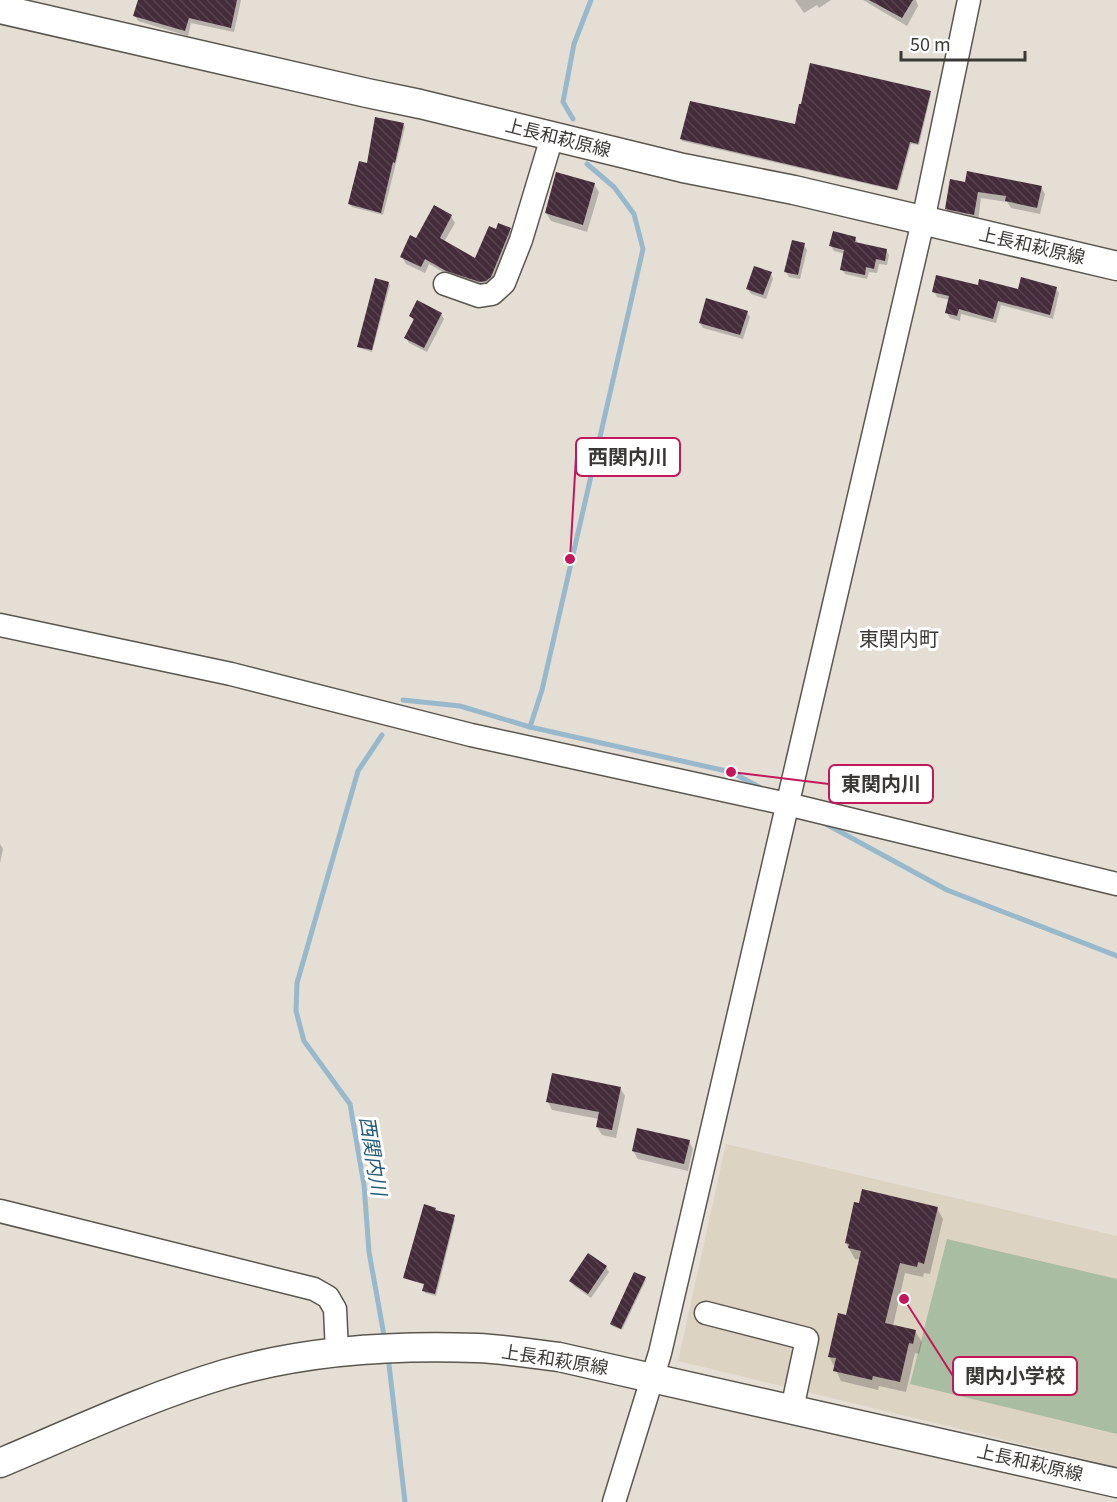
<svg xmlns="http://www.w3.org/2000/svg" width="1117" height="1502" font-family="Georgia,'Noto Sans JP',serif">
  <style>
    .built { fill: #ddd3c3 }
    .pitch { fill: #a9bda2 }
    .shadow { fill: #0003 }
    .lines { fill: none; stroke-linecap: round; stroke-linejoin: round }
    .stream { stroke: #98b9cc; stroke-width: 5 }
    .building { fill: url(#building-back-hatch) }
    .minor-casing { stroke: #5a564e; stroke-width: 25 }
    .major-casing { stroke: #5a564e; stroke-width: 31 }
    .minor { stroke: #fff; stroke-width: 22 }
    .major { stroke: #fff; stroke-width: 28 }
    .labels { text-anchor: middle; stroke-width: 6; stroke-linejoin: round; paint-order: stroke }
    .street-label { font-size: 18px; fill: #3b3935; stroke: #fff }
    .neighbourhood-label { font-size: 20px; fill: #3b3935; stroke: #fff }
    .water-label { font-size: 20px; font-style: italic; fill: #205a76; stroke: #fff }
    .leader { fill: none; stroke: #c2185b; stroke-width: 2 }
    .callout-dot { fill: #c2185b; stroke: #fff; stroke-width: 2 }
    .callout { fill: #fff; stroke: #c2185b; stroke-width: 2 }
    .callout-label { font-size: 20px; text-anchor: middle; font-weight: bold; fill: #3b3935 }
  </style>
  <defs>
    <pattern id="building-back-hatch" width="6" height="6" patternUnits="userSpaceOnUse" patternTransform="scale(1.5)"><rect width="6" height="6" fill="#452c3b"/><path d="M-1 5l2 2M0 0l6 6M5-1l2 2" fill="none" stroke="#58434f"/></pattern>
  </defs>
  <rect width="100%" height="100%" fill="#e4ded5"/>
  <path class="built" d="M726,1144L1117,1236V1467L678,1361Z"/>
  <path class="pitch" d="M947,1239L1117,1279V1434L910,1384Z"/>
  <path class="shadow" d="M139,0H241L234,32L191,23L188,36L138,21L135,16Z
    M795,0H831L819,8L817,5L804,13Z
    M863,0H916L918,6L907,26Z
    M930,92L931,94L919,145L911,144L898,191L682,141L681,139L796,126Z
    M403,124L405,127L383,215L352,207L350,204Z
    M951,181L1041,187L1045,194L1040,214L1011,208L1007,202L981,198L978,221L950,215L946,208Z
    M594,184L599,192L587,232L551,221L546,213Z
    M451,216L455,223L444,242L476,260L496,231L510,229L513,235L490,287L451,277L429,264L425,273L406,264L402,257L417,240Z
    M855,239L859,244L886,250L889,255L887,265L879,264L877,273L869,272L867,279L845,274L842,269L845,254L834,251L831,246Z
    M804,245L807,250L800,279L789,277L786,272Z
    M771,273L773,279L766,299L751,294L748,289Z
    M388,283L390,285L372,352L360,348L359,346Z
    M979,287L1019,291L1056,288L1059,293L1053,319L1001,305L996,323L961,314L960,321L950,318L947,313L950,300L937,297L934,292Z
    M747,312L750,317L743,339L703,328L700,323Z
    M441,314L444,319L427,352L409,343L406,338L414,322L411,316Z
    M0,844L3,849L0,863Z
    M620,1088L625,1096L616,1138L602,1135L597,1127L599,1119L552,1110L548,1102Z
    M689,1141L693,1149L688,1171L638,1159L633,1151Z
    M937,1208L943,1219L930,1274L924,1273L923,1277L905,1273L893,1326L915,1331L922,1342L919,1354L915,1353L906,1392L879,1386L878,1390L841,1381L829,1356L847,1316L861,1260L855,1259L846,1243Z
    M435,1209L455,1219L436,1296L425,1293L426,1285L404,1278Z
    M606,1267L609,1272L591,1298L574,1286L571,1281Z
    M644,1278L646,1280L622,1330L612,1326L611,1324Z"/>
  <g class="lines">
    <path class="stream" d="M573,119L563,102L574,44L591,0
      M403,700L460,706L530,727L731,772L761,788
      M530,727L542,690L643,249L634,214L614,187L587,164
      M382,735L358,771L297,983L296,1011L304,1041L350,1104L364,1185L369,1252L385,1341
      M824,823L947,890L1117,956
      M388,1356L405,1502"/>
  </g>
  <path class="building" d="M138,0H237L231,28L189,18L185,31L133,16Z
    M869,0H913L902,18Z
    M810,63L931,91L918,144L910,142L897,190L680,139L690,101L795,124L799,104H801Z
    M375,117L404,123L395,163L393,162L381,213L348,204L359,161L367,163Z
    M967,171L1042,186L1037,208L1005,201L1006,196L978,192L974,215L945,209L950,179L965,182Z
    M556,172L595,183L583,225L545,213Z
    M434,205L452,215L440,238L475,258L489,226L496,229L498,223L511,228L491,277L486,281L480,282L446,271L425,259L421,267L400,257L410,235L416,238Z
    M833,231L856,237L855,242L887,249L885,261L876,259L874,269L866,267L865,275L840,270L844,250L829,246Z
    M792,240L805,243L798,275L784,272Z
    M754,266L772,272L763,295L746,289Z
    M936,275L978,285L979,279L1018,289L1021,277L1057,287L1050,315L998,301L993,319L959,309L957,316L945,313L949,296L932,292Z
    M375,278L389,282L372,350L357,347Z
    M706,298L748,311L740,335L699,323Z
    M417,300L442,313L424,348L404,338L414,319L409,316Z
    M552,1073L621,1087L612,1130L596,1127L599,1112L546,1102Z
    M637,1128L690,1140L684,1164L632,1151Z
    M862,1189L938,1207L924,1264L918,1262L917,1267L900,1263L885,1323L916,1330L913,1344L909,1343L900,1382L873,1376L872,1380L833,1371L836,1358L828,1357L838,1313L846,1315L861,1251L848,1248L849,1244L845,1243L854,1202L859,1203Z
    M424,1204L436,1208L435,1210L455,1215L435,1294L422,1291L424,1284L403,1278Z
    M588,1253L607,1266L588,1294L569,1281Z
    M634,1272L646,1277L621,1329L610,1324Z"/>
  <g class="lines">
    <defs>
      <path id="minor" d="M445,284L479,296L492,294L504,283L521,240L552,137
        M0,625L231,674L471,735L787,804L1117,884
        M0,1211L314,1289L328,1297L335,1309L337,1352
        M706,1313L807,1339L792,1409
        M614,1502L660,1353L923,221L969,0"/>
      <path id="major" d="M0,9L367,93L420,104L683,168L794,190L1117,266
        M0,1463C74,1432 148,1397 225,1374C306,1350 393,1345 477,1348C504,1349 532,1354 559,1357L1117,1483"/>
    </defs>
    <use href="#minor" class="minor-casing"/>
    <use href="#major" class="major-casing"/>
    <use href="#minor" class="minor"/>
    <use href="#major" class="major"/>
  </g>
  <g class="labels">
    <g class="street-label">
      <text transform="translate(558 138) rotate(14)" y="6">上長和萩原線</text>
      <text transform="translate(1032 246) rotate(13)" y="6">上長和萩原線</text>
      <text transform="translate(555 1360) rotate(9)" y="6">上長和萩原線</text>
      <text transform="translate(1030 1463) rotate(13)" y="6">上長和萩原線</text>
    </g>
    <g class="neighbourhood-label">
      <text x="899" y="646">東関内町</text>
    </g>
    <g class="water-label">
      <text transform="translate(373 1156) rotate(81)" y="7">西関内川</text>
    </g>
  </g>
  <path class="leader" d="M570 559L576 457M731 772L829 784M904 1299L953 1376"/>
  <g class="callout-dot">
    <circle cx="570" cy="559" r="6"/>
    <circle cx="731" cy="772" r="6"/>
    <circle cx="904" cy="1299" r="6"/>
  </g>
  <g class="callout">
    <rect x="576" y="438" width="104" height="38" rx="6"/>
    <rect x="829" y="765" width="104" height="38" rx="6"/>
    <rect x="953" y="1357" width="124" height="38" rx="6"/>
  </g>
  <g class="callout-label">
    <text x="628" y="464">西関内川</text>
    <text x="881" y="791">東関内川</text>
    <text x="1015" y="1383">関内小学校</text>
  </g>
  <path d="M901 51v9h124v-9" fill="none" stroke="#3b3935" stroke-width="3"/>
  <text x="910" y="51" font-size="18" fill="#3b3935" stroke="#ffffff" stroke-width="4.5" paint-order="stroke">50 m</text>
</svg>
